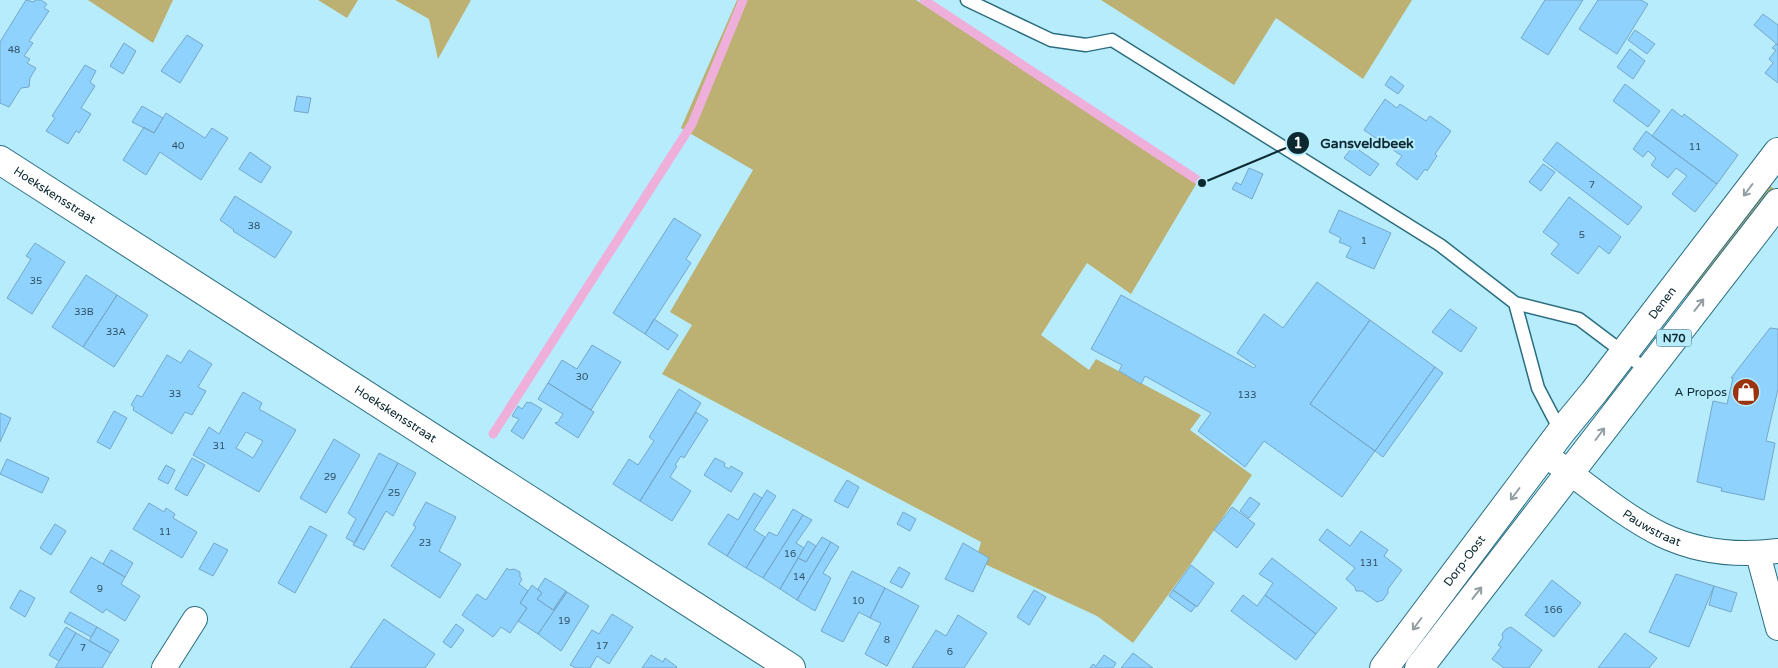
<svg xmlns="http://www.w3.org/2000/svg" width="1778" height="668" font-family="'Varela Round',sans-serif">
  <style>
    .green { fill: #bcb073 }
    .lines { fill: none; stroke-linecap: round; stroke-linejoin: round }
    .stream { stroke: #eeb0db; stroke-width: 9 }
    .building { fill: #90d2fe; stroke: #74a7c8; fill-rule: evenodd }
    .service-casing { stroke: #2a6e80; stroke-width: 15 }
    .minor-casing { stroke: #2a6e80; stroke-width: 26 }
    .tertiary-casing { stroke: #2a6e80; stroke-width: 30 }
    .primary-casing { stroke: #2a6e80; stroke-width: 30 }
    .service { stroke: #fff; stroke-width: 12 }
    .minor { stroke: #fff; stroke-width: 24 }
    .tertiary { stroke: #fff; stroke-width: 28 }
    .primary { stroke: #fff; stroke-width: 28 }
    .oneway { stroke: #929ea2 }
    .labels { text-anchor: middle; stroke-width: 4; stroke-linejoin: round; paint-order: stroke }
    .number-label { font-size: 10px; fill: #2d5264 }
    .shield { fill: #b7ecfc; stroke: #3f636d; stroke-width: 1 }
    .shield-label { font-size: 11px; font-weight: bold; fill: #0c2830 }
    .street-label { font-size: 12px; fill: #0c2830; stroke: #b7ecfc }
    .poi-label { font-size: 12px; fill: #0c2830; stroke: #b7ecfc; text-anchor: end }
    .leader { fill: none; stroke: #0c2830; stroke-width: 2 }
    .callout-dot { fill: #0c2830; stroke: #b7ecfc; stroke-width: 2 }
    .mark-label { font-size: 15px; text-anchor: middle; font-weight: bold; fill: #fff }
    .callout-label { font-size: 14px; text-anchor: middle; font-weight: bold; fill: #0c2830; stroke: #b7ecfc; stroke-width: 4; stroke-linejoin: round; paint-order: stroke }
  </style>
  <rect width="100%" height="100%" fill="#b7ecfc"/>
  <path class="green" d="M88,0H173L153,43Z
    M318,0H358L347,18Z
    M395,0H471L438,59L429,19Z
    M737,0H916L1198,181L1131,294L1087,263L1041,335L1089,370L1096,359L1201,415L1190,430L1252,475L1190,565L1133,643L1097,616L976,560L981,542L662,374L692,325L670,312L753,170L681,128Z
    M1101,0H1412L1363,79L1276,18L1234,85Z
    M1762,180L1776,190L1692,299L1679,289Z"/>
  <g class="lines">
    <path class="stream" d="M924,0L1202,183
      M493,434L692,124L743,0"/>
  </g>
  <path class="building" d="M26,0L34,2L35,0H41L47,4L44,8L49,11L29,41L33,43L24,56L30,59L27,63L36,68L30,78L29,87L21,88L9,107L0,103V42Z
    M1545,0H1583L1548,55L1521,38Z
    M1598,0H1641L1648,4L1617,54L1579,29Z
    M1763,14L1778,25V45L1754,25Z
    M1635,30L1655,44L1647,54L1628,40Z
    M187,35L203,45L180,83L161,71Z
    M124,43L136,51L123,74L110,66Z
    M1776,44L1778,45V83L1765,73L1773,63L1769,59L1776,50L1772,48Z
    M1630,49L1645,61L1633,79L1617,67Z
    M85,65L96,71L90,82L95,86L81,108L91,114L79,133L76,131L68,144L46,131L55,118L52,116Z
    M1391,76L1404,86L1398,94L1385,85Z
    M1625,84L1660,111L1648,127L1613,101Z
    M297,96L311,98L308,113L294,111Z
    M1385,99L1397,108L1400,104L1426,121L1430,116L1451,131L1435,154L1437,156L1427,171L1425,169L1417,180L1396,164L1402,156L1364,130Z
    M142,106L163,118L154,133L132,122Z
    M1672,109L1682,117L1684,114L1738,155L1717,184L1652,136Z
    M166,113L205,138L212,128L228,138L201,180L160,152L146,175L123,160L144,127L154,133Z
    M1646,131L1717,184L1695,212L1672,194L1687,176L1676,168L1668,178L1651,165L1656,158L1648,151L1643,157L1633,149Z
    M1557,142L1642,207L1628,225L1543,160Z
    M1353,146L1379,164L1370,176L1344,158Z
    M250,152L271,167L261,183L239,169Z
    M1543,164L1555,172L1541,191L1529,182Z
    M1249,168L1263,174L1252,199L1232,189L1236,182L1241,185Z
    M235,196L292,232L275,258L233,231L234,230L220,220Z
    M1569,197L1621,237L1609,254L1599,246L1578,274L1551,254L1559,244L1543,232Z
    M1339,210L1391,233L1374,269L1346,257L1351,247L1339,242L1341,238L1329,232Z
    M674,218L701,235L686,259L691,263L645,334L613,313Z
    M35,243L65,262L32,314L7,298L31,259L26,256Z
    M86,275L117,295L83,347L52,327Z
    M1317,282L1370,320L1310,404L1375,451L1342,497L1264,441L1245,467L1198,431L1211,413L1145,376L1141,384L1119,371L1122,365L1091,349L1121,295L1254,368L1256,366L1237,353L1264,314L1283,328Z
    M117,295L148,315L114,367L83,347Z
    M1450,309L1477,328L1461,352L1432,332Z
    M654,319L678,335L668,350L645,334Z
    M1370,320L1435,367L1375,451L1310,404Z
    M1770,328L1778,329V389L1766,441L1775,443L1764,500L1721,491L1722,488L1697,482L1713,401L1727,404L1733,378H1731Z
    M592,345L621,362L591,410L548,383L562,360L577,369Z
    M189,350L212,364L198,387L206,391L192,415L185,412L172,434L133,410L134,407L131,405L137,395L142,397L167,355L181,363Z
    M1435,367L1443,373L1383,457L1375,451Z
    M548,383L594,412L578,438L555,423L556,422L557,423L563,414L538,399Z
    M679,389L701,403L640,501L613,484L629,459L638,465L654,441L649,437Z
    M243,392L262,403L259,409L296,430L259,492L193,455L209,427L219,434ZM246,432L263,441L253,458L236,448Z
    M527,402L529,403L530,402L542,409L523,439L511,431L519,419L512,416L518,406L522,409Z
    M114,411L127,418L110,449L97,442Z
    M696,412L708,420L684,458L681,456L675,465L677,466L670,477L691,491L672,521L640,501Z
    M0,413L11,418L0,442Z
    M334,439L360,455L326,513L300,498Z
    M379,453L398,463L355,543L346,538L356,519L348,513Z
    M192,458L205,465L187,496L175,489Z
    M715,458L725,463L724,466L729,469L731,466L743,473L731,492L704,475Z
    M7,459L49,478L42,493L0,474Z
    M398,463L416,473L393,516L386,511L364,550L353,545Z
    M166,465L175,470L168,484L158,479Z
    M847,480L859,487L848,508L834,501Z
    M767,490L776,496L754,530L765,537L746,568L727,556Z
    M754,493L762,498L727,556L708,544L728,514L738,520Z
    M1250,497L1260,504L1249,518L1240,511Z
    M426,502L456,517L439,551L461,564L440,598L391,566L416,527L413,525Z
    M149,503L164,512L166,508L175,514L173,518L197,532L182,558L133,529Z
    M1232,507L1255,524L1237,548L1214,530Z
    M793,509L803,515L763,578L746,568L769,532L777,536Z
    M903,512L916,519L910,531L897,524Z
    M803,515L812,520L796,543L804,548L780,589L763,578Z
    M55,524L66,531L51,555L40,548Z
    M310,526L327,535L295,593L278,583Z
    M1327,529L1350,546L1361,531L1388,550L1384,556L1402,570L1388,589V593L1383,600L1377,602L1362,591H1356L1355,587L1346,579L1355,568L1319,540Z
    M822,537L831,542L797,600L780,589L798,558L806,562Z
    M808,541L816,546L806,562L798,558Z
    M831,542L839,547L823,573L831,578L815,611L797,600Z
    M214,543L228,550L213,576L199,569Z
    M963,543L989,558L973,592L945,579Z
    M111,550L133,563L125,577L103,564Z
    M91,557L125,577L121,584L140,596L125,621L106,609L103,613L70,592Z
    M1272,558L1337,608L1316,634L1265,595L1273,583L1259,574Z
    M1191,565L1214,583L1197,607L1173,590Z
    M899,567L910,573L902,588L890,582Z
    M507,568L509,570L514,569L520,572V577L522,579L519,584L528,591L520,603L527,608L510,633L501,627L493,637L462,615L477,594L486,600Z
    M852,571L885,588L870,618L859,612L843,642L821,631Z
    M1676,574L1714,586L1689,647L1649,632Z
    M545,578L566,591L553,610L537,599L542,593L538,589Z
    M1552,580L1581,603L1554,637L1525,615Z
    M532,585L542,593L537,599L553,610L566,591L567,592L538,634L518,621L527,608L520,603Z
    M1714,586L1737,593L1731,612L1709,605Z
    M885,588L919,606L887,666L865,654L881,623L870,618Z
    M20,590L35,598L25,617L10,608Z
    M1034,590L1046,597L1029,625L1017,617Z
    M1173,590L1196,606L1191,612L1169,596Z
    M567,592L589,606L561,651L538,634Z
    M1243,595L1257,606L1265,595L1316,634L1296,660L1231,611Z
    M70,612L97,627L91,637L64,622Z
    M612,614L633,627L609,664L597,656L590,668H576L570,665L592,630L599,634Z
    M958,615L987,633L964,668H912L936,630L946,636Z
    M384,619L435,654L425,668H350Z
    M456,624L464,630L451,648L443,642Z
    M66,627L76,633L59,661L49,655Z
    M97,627L119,640L111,653L89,641Z
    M1511,627L1542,650L1529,668H1504L1492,659L1501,647L1498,645L1503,638L1502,634L1506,629Z
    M76,633L111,653L102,668H55Z
    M1625,633L1657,658L1649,668H1598Z
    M1133,653L1153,668H1121Z
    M651,655L663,662L665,658L677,667L676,668H642Z
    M1104,655L1116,663L1113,668H1090L1093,664L1096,666Z"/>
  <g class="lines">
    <defs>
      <path id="service" d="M967,0L1051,40L1086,45L1112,40L1440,245L1515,303L1538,388L1561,432
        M1515,303L1579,319L1648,371"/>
      <g id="minor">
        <path id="s1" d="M1544,454C1582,480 1621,515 1662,535C1698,552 1739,556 1778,551"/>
        <path d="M1758,554L1778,628"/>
        <path d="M164,668L195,619"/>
      </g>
      <g id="tertiary">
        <path id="s2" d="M0,160L791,668"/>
      </g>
      <g id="primary">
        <path id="s3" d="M1384,668L1561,432L1594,392L1778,152"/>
        <path d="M1419,668L1778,203"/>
      </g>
    </defs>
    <use href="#service" class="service-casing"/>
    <use href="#minor" class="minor-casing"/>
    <use href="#tertiary" class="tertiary-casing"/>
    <use href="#primary" class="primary-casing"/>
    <use href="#service" class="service"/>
    <use href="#minor" class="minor"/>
    <use href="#tertiary" class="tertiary"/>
    <use href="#primary" class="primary"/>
  </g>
  <defs><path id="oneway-shaft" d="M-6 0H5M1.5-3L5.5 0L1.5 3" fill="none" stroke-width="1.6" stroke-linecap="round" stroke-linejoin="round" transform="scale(1.25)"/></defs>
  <g class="oneway">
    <use href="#oneway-shaft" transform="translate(1748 190) rotate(127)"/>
    <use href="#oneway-shaft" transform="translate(1699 305) rotate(-52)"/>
    <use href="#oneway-shaft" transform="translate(1600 434) rotate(-53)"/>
    <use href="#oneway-shaft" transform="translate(1515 494) rotate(127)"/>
    <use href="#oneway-shaft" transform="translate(1477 593) rotate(-52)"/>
    <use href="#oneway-shaft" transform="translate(1417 624) rotate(127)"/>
  </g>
  <defs>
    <symbol id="shop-disc" viewBox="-11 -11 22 22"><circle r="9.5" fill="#9a340e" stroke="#b7ecfc"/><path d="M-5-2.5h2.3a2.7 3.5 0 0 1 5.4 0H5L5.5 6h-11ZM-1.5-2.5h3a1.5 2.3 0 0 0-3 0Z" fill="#fff"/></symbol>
  </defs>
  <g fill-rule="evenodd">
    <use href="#shop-disc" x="1730" y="376" width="32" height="32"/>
  </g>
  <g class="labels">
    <g class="number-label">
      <text x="14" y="53">48</text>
      <text x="178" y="149">40</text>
      <text x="1695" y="150">11</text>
      <text x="1592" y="188">7</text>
      <text x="254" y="229">38</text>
      <text x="1582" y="238">5</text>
      <text x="1364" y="244">1</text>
      <text x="36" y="284">35</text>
      <text x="84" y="315">33B</text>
      <text x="116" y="335">33A</text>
      <text x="582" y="380">30</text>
      <text x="175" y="397">33</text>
      <text x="1247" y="398">133</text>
      <text x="219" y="449">31</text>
      <text x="330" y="480">29</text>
      <text x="394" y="496">25</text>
      <text x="165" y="535">11</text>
      <text x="425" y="546">23</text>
      <text x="790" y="557">16</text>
      <text x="1369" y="566">131</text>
      <text x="799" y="580">14</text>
      <text x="100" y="592">9</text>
      <text x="858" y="604">10</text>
      <text x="1553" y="613">166</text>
      <text x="564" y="624">19</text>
      <text x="887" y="643">8</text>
      <text x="602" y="649">17</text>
      <text x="83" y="651">7</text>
      <text x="950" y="655">6</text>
    </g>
    <rect class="shield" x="1656.5" y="329.5" width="35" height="17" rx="4"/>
    <g class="shield-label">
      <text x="1674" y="342">N70</text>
    </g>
    <g class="street-label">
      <text dy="4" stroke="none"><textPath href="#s2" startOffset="65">Hoekskensstraat</textPath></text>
      <text dy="4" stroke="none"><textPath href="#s3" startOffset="459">Denen</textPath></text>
      <text dy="4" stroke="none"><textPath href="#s2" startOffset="470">Hoekskensstraat</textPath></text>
      <text dy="4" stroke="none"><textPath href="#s1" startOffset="131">Pauwstraat</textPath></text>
      <text dy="4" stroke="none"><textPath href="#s3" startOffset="134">Dorp-Oost</textPath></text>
    </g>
    <g class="poi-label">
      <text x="1727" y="396">A Propos</text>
    </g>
  </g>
  <path class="leader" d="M1202 183L1298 143"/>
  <g class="callout-dot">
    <circle cx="1202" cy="183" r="5"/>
    <circle cx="1298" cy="143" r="12"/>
  </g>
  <g class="mark-label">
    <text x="1298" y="148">1</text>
  </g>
  <g class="callout-label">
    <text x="1367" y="148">Gansveldbeek</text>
  </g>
</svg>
